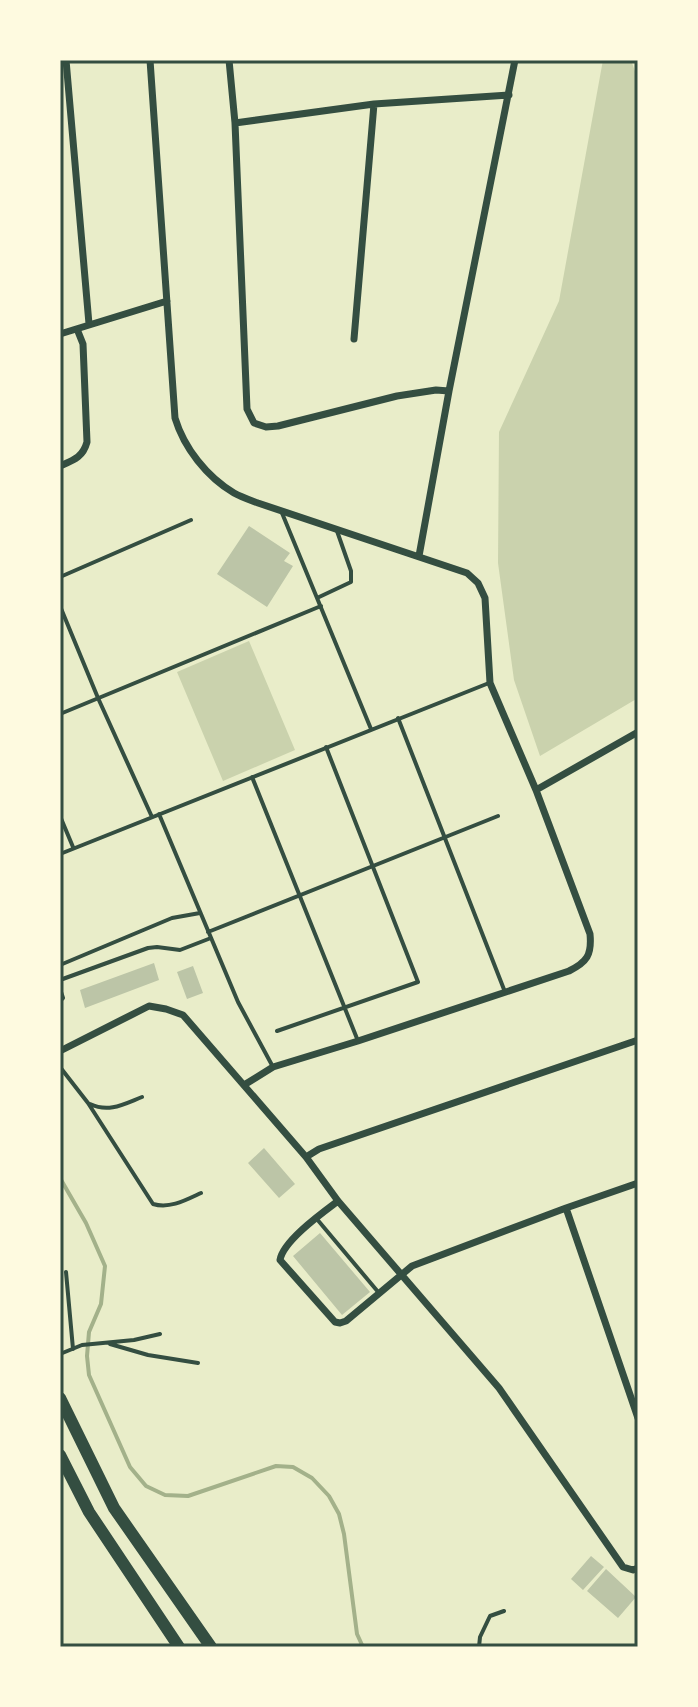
<svg xmlns="http://www.w3.org/2000/svg" width="698" height="1707" font-family="'Golos Text',sans-serif">
  <style>
    .green { fill: #cad2ad }
    .lines { fill: none; stroke-linecap: round; stroke-linejoin: round }
    .stream { stroke: #a3b18a; stroke-width: 4 }
    .building { fill: #bcc5a7 }
    .service { stroke: #344e41; stroke-width: 4 }
    .minor { stroke: #344e41; stroke-width: 7 }
    .trunk { stroke: #344e41; stroke-width: 12 }
    .neatline { fill: none; stroke: #344e41; stroke-width: 3 }
  </style>
  <rect width="100%" height="100%" fill="#e9edc9"/>
  <path class="green" d="M603,60H631L638,80V698L540,756L514,680L498,563L499,432L559,301Z
    M249,641L295,750L223,781L177,672Z"/>
  <g class="lines">
    <path class="stream" d="M60,1178L86,1223L105,1266L101,1304L89,1332L87,1356L89,1375L130,1467L146,1486L165,1495L188,1496L276,1466L293,1467L312,1478L329,1496L339,1514L344,1534L357,1634L363,1647"/>
  </g>
  <path class="building" d="M249,526L290,553L284,561L293,566L267,607L217,574Z
    M154,963L159,980L85,1008L80,990Z
    M193,966L203,993L187,999L177,972Z
    M264,1148L295,1184L279,1198L248,1163Z
    M320,1233L370,1292L342,1315L293,1256Z
    M591,1556L604,1567L583,1590L571,1579Z
    M606,1569L636,1597L618,1618L587,1591Z"/>
  <g class="lines">
    <path class="service" d="M282,513L371,729
      M60,577L191,520
      M317,598L351,582V571L337,531
      M60,606L98,698L152,817
      M60,714L321,606
      M398,718L505,992
      M252,777L358,1041
      M159,814L238,1002L273,1067
      M60,816L73,847
      M60,854L489,683
      M208,932L498,816
      M60,965L172,918L200,913
      M60,980L148,948L157,947L180,950L211,938
      M60,989L63,998L60,1001
      M277,1031L418,982L326,747
      M60,1067L88,1103L153,1204C170,1209 186,1200 201,1193
      M90,1104C109,1113 124,1104 142,1097
      M316,1218L379,1293
      M66,1272L73,1349
      M110,1344L148,1355L198,1363
      M60,1354L82,1345L134,1340L160,1334
      M479,1647L480,1637L490,1616L504,1611"/>
    <path class="minor" d="M66,60L89,324
      M150,60L175,418C184,448 207,477 234,493C241,497 250,500 258,503L467,573L478,583L485,598L490,683L536,790L590,934C592,955 587,962 569,971L358,1041L273,1067L244,1085
      M229,60L235,123L247,409L254,423L266,427L278,426L397,396L436,390L449,391
      M235,123L374,104L509,95
      M60,334L167,301
      M354,339L374,104
      M60,466C74,460 83,457 87,442L83,344L77,329
      M419,556L449,391L515,60
      M536,790L638,732
      M60,1051L149,1006L166,1009L183,1015L306,1157L338,1201L499,1388L623,1567L633,1570L638,1568
      M306,1157L319,1149L638,1040
      M338,1201C322,1213 283,1241 280,1260L335,1322L340,1323L346,1321L412,1266L566,1208L638,1183
      M566,1208L638,1418"/>
    <path class="trunk" d="M60,1398L114,1508L211,1647
      M60,1455L89,1512L179,1647"/>
  </g>
  <rect width="698" height="1707" fill="none" stroke="#fefae0" stroke-width="124"/>
  <rect x="62" y="62" width="574" height="1583" class="neatline"/>
</svg>
